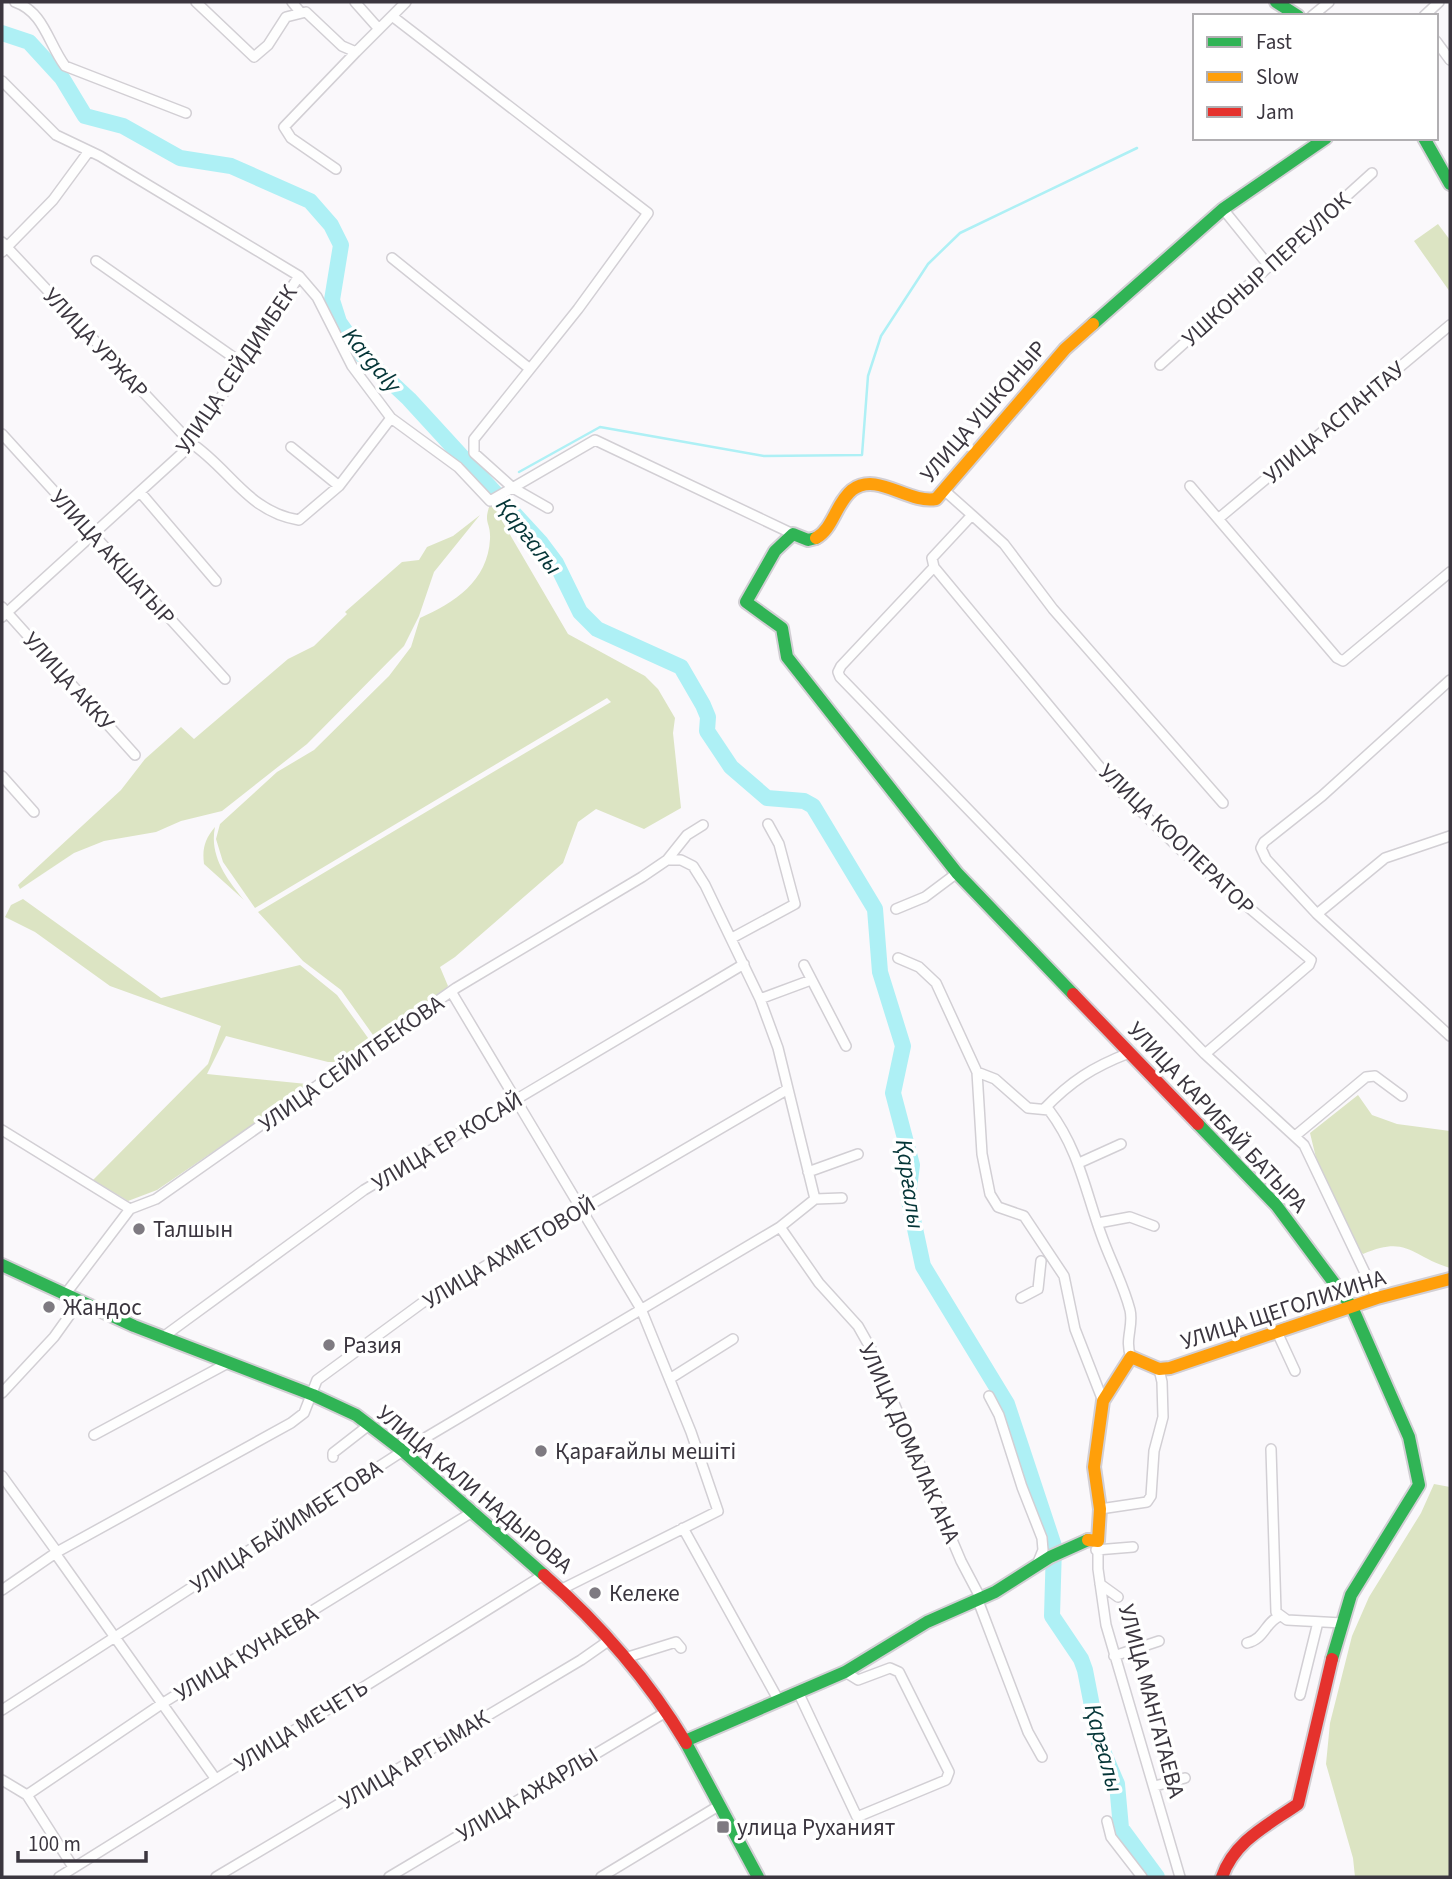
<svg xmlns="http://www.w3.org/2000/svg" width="1452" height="1879" font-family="'Source Sans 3',sans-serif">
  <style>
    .green { fill: #dce4c3 }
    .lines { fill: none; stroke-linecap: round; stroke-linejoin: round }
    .stream { stroke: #aef0f5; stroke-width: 2.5 }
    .river { stroke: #aef0f5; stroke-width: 16 }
    .street-casing { stroke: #d2cfd4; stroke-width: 12 }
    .fast-casing { stroke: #d2cfd4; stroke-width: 16 }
    .slow-casing { stroke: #d2cfd4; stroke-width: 16 }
    .jam-casing { stroke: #d2cfd4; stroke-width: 16 }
    .street { stroke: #fefefe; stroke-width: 9 }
    .fast { stroke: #30b455; stroke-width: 12 }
    .slow { stroke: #ff9f0a; stroke-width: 12 }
    .jam { stroke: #e5322d; stroke-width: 12 }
    .poi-dot { fill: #7e7a81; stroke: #fff; stroke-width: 2.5 }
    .labels { text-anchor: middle; stroke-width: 7; stroke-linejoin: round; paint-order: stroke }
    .street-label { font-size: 23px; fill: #3b363f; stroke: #fff }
    .poi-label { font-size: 23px; fill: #3b363f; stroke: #fff; text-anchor: start }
    .water-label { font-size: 24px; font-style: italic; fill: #043537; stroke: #fff }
  </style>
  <rect width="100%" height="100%" fill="#faf8fb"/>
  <path class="green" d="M1438,224L1450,240V292L1414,241Z
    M491,502L568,634L645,676L658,689L675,718L673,733L681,808L644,829L596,809L578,822L563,863L455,957L440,967L448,986L441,996L378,1042L341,990L303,961L258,912L611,702L607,698L255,908L223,862L216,839L220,824L277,772L314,750L389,676L411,647L420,618C454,603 488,581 490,539C491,521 482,524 491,502Z
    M480,515L434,572L419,616L404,646L307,744L222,811L181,821L156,832L104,841L74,853L20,889L18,885L121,790L145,759L181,727L194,739L288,659L314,646L347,614L345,612L402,562L419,560L427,547L453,536Z
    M215,827C209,856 227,879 244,900L204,864C202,848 205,839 215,827Z
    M23,899L161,998L300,965L337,995L371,1042L339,1062H328L226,1036L207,1074L307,1084L292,1098L157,1190L128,1201L93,1180L208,1064L221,1026L110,986L35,932L5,917L11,905Z
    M1358,1095L1372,1115L1397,1124L1450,1131V1268C1410,1256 1408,1235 1363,1254L1352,1240L1317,1162L1310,1133Z
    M1434,1484L1450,1487V1877H1355L1353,1858L1326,1764L1330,1723L1352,1636L1369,1597L1421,1513Z"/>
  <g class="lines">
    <path class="stream" d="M519,472L600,427L764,456L862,455L868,376L881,336L928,264L960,233L1137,148"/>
    <path class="river" d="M2,33L29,42L62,78L85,116L123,126L180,158L231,166L310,201L331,225L341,245L332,300L339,322L362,355L409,399L541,543L556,563L580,612L597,629L681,667L703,705L708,717L707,731L731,767L767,798L804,801L813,806L875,909L880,972L903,1046L893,1093L912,1165L908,1196L923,1266L1007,1404L1054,1546L1052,1616L1081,1659L1085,1670L1099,1742L1117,1784L1121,1828L1157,1877"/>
    <defs>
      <path id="street" d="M15,2C44,12 48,43 65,66L186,113
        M196,2L254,57L268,45L286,17L306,12L342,46L356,52L379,29L355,2
        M292,2L301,13
        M392,16L648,213L578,309L474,439V453L513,488L548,508
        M1312,16L1329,2
        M1424,16L1439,2
        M379,29L406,2
        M1436,41L1450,60
        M2,81L56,135L100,156L299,276L317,297L352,366L391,418L339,486L299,520C248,512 230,469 191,443L2,242
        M336,169L291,138L284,127L356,52
        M1223,209L1269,266
        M2,252L53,200L89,151
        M392,258L530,369
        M96,261L243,364
        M1160,365L1372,173
        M391,418L458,467L490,501L595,440L793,534
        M2,434L225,679
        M291,447L339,486
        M1190,486L1337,658L1343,661L1450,572
        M945,491L972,515L932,558L934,567L1118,789L1183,852L1311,960L1309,965L1205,1054
        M140,492L216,581
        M972,515L1004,544L1053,609L1223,803
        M1218,519L1450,325
        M934,567L841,666L838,672L840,677L1205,1054L1304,1145L1377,1298
        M2,607L135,755
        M2,617L189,447L299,276
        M1450,680L1322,796L1264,842L1261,848L1266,859L1317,914L1385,858L1450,836
        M2,776L34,812
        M896,909L925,897L957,873
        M1317,914L1450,1036
        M732,938L795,904L779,844L768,824
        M898,958L919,967L936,983L977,1072L982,1154L990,1194L998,1207L1024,1216L1064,1276L1075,1329L1103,1401
        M804,965L846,1046
        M452,993L641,1309L691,1432L718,1511L562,1589
        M760,999L811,980
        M977,1072L995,1079L1028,1108L1049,1110C1079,1150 1085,1190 1101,1234C1110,1260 1123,1283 1130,1310C1134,1326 1124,1340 1131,1357
        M1044,1109C1071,1081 1093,1067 1129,1053
        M2,1130L130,1209
        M1295,1136L1366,1077L1375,1076L1402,1096
        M1079,1163L1121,1144
        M808,1172L858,1154
        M815,1199L842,1198
        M1098,1223L1130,1217L1154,1226
        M780,1227L819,1283L858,1326L871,1349L961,1561L980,1597
        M64,1296L130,1209L156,1199L456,988L642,877L667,860L687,835L703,825
        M1021,1298L1038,1289L1041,1261
        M1277,1332L1295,1371
        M163,1337L364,1190L744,964
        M671,1378L733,1339
        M2,1393L54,1337L79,1302
        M989,1396L999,1415L1022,1487L1042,1538L1043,1550L1036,1567
        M94,1435L228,1363
        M1271,1449L1276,1612L1287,1620L1342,1623
        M333,1457V1453L369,1425
        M2,1476L57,1552
        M1100,1509L1147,1502L1151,1496L1154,1451L1163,1417L1162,1382L1159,1369
        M683,1528L779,1701
        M1098,1541V1569L1106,1625L1180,1877
        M1096,1550L1133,1547
        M55,1553L215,1778
        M1100,1584L1118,1597
        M2,1590L57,1552L291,1423L304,1413L317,1380L422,1303L788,1089
        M977,1598L1028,1732L1042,1757
        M1247,1643C1265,1639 1265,1622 1280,1616
        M1114,1656L1159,1641
        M628,1657L676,1642L681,1648
        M799,1694L857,1817L946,1780L949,1772L899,1672L890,1668L858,1680L845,1672
        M1300,1695L1318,1622
        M2,1710L403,1451L780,1227L815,1199L778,1048L760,999L705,885L693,866L681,860H667
        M2,1780L27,1795L163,1703L474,1511
        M1155,1786L1185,1778
        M27,1795L73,1867
        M1107,1821L1111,1837L1142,1877
        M59,1877L545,1574
        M216,1877L581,1660L611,1639
        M389,1877L666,1712
        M601,1877L720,1805"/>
      <path id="fast" d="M1276,2L1298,16
        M1424,138L1450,184
        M1093,324L1223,209L1326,138
        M816,538L808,540L793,534L775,551L746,602L782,628L787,657L957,873L1073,994
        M1198,1124L1276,1205L1352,1307L1409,1437L1419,1485L1351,1595L1332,1659
        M2,1265L134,1326L313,1395L356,1415L403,1451L544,1575
        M685,1741L845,1672L927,1622L995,1592L1050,1557L1088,1540
        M686,1743L758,1877"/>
      <path id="slow" d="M816,538C833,529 836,503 852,490C877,471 908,504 936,499L1065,349L1093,324
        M1088,1540L1098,1541L1100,1509L1094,1467L1103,1401L1131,1357L1159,1369L1170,1368L1377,1298L1450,1279"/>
      <path id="jam" d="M1073,994L1198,1124
        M544,1575C601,1625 647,1678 686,1743
        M1222,1877C1234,1841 1268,1825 1298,1804L1332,1659"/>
    </defs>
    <use href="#street" class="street-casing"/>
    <use href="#fast" class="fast-casing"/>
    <use href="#slow" class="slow-casing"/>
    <use href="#jam" class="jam-casing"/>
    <use href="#street" class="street"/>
    <use href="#fast" class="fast"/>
    <use href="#slow" class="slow"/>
    <use href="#jam" class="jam"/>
  </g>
  <g class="poi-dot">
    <circle cx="139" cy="1229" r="7"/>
    <circle cx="49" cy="1307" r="7"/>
    <circle cx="329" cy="1345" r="7"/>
    <circle cx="541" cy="1451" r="7"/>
    <circle cx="595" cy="1593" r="7"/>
    <rect x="716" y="1820" width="14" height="14" rx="3.5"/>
  </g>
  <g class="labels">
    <g class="street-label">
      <text transform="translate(1266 269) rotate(-42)" y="8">УШКОНЫР ПЕРЕУЛОК</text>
      <text transform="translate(96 343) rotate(47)" y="8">УЛИЦА УРЖАР</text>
      <text transform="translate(236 369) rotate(-56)" y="8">УЛИЦА СЕЙДИМБЕК</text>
      <text transform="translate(983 411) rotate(-49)" y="8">УЛИЦА УШКОНЫР</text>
      <text transform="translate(1334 422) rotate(-40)" y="8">УЛИЦА АСПАНТАУ</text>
      <text transform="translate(113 557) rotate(48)" y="8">УЛИЦА АКШАТЫР</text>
      <text transform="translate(69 681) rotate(48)" y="8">УЛИЦА АККУ</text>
      <text transform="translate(1177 839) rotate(44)" y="8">УЛИЦА КООПЕРАТОР</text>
      <text transform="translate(351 1063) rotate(-35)" y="8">УЛИЦА СЕЙИТБЕКОВА</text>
      <text transform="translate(1218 1117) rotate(47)" y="8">УЛИЦА КАРИБАЙ БАТЫРА</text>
      <text transform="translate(447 1141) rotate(-31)" y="8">УЛИЦА ЕР КОСАЙ</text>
      <text transform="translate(509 1252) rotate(-31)" y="8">УЛИЦА АХМЕТОВОЙ</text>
      <text transform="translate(1283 1309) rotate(-18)" y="8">УЛИЦА ЩЕГОЛИХИНА</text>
      <text transform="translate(910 1443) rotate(66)" y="8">УЛИЦА ДОМАЛАК АНА</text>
      <text transform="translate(475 1489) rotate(40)" y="8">УЛИЦА КАЛИ НАДЫРОВА</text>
      <text transform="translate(286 1526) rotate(-33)" y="8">УЛИЦА БАЙИМБЕТОВА</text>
      <text transform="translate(246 1653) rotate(-31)" y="8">УЛИЦА КУНАЕВА</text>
      <text transform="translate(1152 1701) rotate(75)" y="8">УЛИЦА МАНГАТАЕВА</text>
      <text transform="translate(301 1725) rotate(-32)" y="8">УЛИЦА МЕЧЕТЬ</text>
      <text transform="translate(414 1759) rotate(-31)" y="8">УЛИЦА АРГЫМАК</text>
      <text transform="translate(527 1794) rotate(-31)" y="8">УЛИЦА АЖАРЛЫ</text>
    </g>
    <g class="poi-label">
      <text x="153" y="1237">Талшын</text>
      <text x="63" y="1315">Жандос</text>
      <text x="343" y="1353">Разия</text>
      <text x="555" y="1459">Қарағайлы мешіті</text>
      <text x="609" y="1601">Келеке</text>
      <text x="737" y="1835">улица Руханият</text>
    </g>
    <g class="water-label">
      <text transform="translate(372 360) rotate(50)" y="8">Kargaly</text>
      <text transform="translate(529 536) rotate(52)" y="8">Қарғалы</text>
      <text transform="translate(910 1184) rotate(82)" y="8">Қарғалы</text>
      <text transform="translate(1104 1748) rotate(75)" y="8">Қарғалы</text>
    </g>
  </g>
  <rect width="1452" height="1879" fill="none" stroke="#3b363f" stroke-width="7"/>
  <rect x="1193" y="14" width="245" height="126" fill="#ffffff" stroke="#b1afb2" stroke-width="2"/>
  <rect x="1207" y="37" width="35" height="10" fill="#30b455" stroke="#b1afb2" stroke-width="2"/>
  <text x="1256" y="49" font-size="21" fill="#3b363f">Fast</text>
  <rect x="1207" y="72" width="35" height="10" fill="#ff9f0a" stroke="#b1afb2" stroke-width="2"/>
  <text x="1256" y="84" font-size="21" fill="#3b363f">Slow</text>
  <rect x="1207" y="107" width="35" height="10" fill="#e5322d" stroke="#b1afb2" stroke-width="2"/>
  <text x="1256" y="119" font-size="21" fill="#3b363f">Jam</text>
  <path d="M18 1851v10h128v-10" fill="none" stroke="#3b363f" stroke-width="3.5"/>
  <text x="28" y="1851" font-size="21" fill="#3b363f" stroke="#ffffff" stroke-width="5" paint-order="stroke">100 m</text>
</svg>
